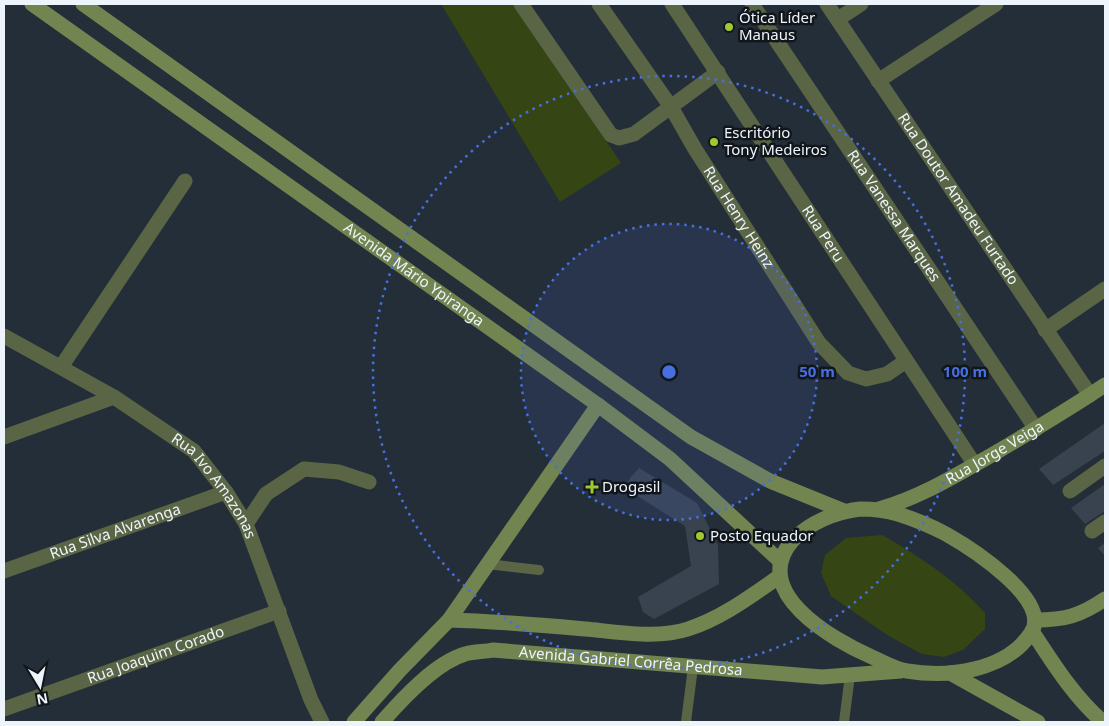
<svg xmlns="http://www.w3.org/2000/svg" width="1109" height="726" font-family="'Noto Sans',sans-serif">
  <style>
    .green { fill: #354513 }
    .building { fill: #38434f }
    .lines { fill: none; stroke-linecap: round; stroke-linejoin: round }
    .lane { stroke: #5a6545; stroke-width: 10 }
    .street { stroke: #5a6545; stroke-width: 15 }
    .secondary { stroke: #728551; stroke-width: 15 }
    .ring { fill: none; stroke: #476fdf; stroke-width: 2.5; stroke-dasharray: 2.5 5 }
    .poi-dot { fill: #9eca2f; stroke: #11161b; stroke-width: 2 }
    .labels { text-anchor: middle; stroke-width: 5; stroke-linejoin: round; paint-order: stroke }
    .poi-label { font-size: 15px; fill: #eef4fc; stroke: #11161b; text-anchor: start }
    .street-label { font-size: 15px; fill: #eef4fc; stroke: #11161b }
    .centre { fill: #476fdf; stroke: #11161b; stroke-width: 2.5 }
    .ring-label { font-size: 15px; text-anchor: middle; font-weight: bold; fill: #476fdf; stroke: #11161b; stroke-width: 5; stroke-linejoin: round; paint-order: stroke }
  </style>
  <rect width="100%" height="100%" fill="#242e39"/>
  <path class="green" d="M441,4H513L621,163L560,202Z
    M882,535C919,556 957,581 985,613V629L963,650L944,657L922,654L887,635L831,596L821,573L825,555L846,538Z"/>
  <path class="building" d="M1105,423V451L1053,485L1039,469Z
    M639,468L697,503L718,545L719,584L654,619L643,612L638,597L691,566L685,526L626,489L630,478Z
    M1105,484V511L1085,524L1071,508Z
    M1105,543V556L1098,548Z"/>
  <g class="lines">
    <path class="lane" d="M487,564L539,570
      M686,722L693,667
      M844,722L850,675"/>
    <g class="street">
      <path d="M521,4L611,135L619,138L634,134L718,72"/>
      <path id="s1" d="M599,4L671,107L695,149L819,343L848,373L866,379L887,374L906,361"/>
      <path id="s2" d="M672,4L975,465"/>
      <path id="s3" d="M752,4L1036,429"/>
      <path id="s4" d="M827,4L1090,395"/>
      <path d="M838,19L861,4"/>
      <path d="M878,81L996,4"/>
      <path d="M1045,330L1105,289"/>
      <path id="s5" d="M4,336L114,397L194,451L226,492L246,524L311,700L322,722"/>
      <path d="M61,367L185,181"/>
      <path d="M4,437L114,397"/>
      <path d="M1070,491L1105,466"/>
      <path d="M246,524L266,494L304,469L339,472L369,482"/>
      <path d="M1092,531L1105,522"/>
      <path id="s6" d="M4,571L226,492"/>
      <path id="s7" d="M4,709L279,611"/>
    </g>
    <g class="secondary">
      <path id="s8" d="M32,4L598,405L670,459L781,562"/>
      <path d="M83,4L691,437L770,481L844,511"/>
      <path d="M860,509C874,509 885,510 898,514C914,519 931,526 946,534C969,547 1053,600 1031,633C1006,671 948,678 907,671C895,669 883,662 872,657C833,640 747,591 793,540C810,522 836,512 860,509Z"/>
      <path id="s9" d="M879,509C919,498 955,476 990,456C1029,433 1068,410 1105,385"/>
      <path d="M449,620C495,621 540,625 586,629C617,632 658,639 688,629C722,618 751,596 780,576"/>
      <path d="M1035,620C1065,620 1080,616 1105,599"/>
      <path d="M1032,631C1053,663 1074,697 1103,722"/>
      <path d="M950,673L1038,722"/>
      <path d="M354,722L400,670L449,620L598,405"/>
      <path id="s10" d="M382,722C402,699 435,663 465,654C474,651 484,652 493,650L822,677L901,671"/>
    </g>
  </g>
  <circle cx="669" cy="372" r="148" fill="#476fdf" fill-opacity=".12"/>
  <g class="ring">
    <circle cx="669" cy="372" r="148"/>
    <circle cx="669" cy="372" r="296"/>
  </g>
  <g class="poi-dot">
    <circle cx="729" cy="27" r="5"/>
    <circle cx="714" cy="142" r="5"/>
    <path d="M589.5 479.5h5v5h5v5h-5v5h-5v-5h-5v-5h5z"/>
    <circle cx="700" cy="536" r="5"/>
  </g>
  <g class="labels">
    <g class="poi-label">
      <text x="739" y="23">Ótica Líder<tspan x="739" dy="17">Manaus</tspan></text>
      <text x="724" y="138">Escritório<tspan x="724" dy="17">Tony Medeiros</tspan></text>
      <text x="602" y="492">Drogasil</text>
      <text x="710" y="541">Posto Equador</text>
    </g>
    <g class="street-label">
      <text dy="5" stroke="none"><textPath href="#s4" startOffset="235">Rua Doutor Amadeu Furtado</textPath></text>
      <text dy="5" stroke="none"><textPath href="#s1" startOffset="255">Rua Henry Heinz</textPath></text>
      <text dy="5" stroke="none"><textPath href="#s3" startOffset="255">Rua Vanessa Marques</textPath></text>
      <text dy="5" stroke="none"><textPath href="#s2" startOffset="275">Rua Peru</textPath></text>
      <text dy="5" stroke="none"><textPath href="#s8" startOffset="468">Avenida Mário Ypiranga</textPath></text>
      <text dy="5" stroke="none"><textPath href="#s9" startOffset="129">Rua Jorge Veiga</textPath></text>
      <text dy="5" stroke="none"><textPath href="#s5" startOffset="262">Rua Ivo Amazonas</textPath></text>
      <text dy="5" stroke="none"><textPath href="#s6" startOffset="118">Rua Silva Alvarenga</textPath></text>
      <text dy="5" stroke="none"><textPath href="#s7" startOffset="161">Rua Joaquim Corado</textPath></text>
      <text dy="5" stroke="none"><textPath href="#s10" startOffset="275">Avenida Gabriel Corrêa Pedrosa</textPath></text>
    </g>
  </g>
  <circle cx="669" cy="372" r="8" class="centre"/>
  <g class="ring-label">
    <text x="817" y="377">50 m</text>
    <text x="965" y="377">100 m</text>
  </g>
  <rect width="1109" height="726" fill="none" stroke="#eef4fc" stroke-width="10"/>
  <g transform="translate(40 686) rotate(170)" stroke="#11161b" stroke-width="4" paint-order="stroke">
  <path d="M0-4L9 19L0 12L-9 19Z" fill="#eef4fc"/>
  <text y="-8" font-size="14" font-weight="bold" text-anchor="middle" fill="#eef4fc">N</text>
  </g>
</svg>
